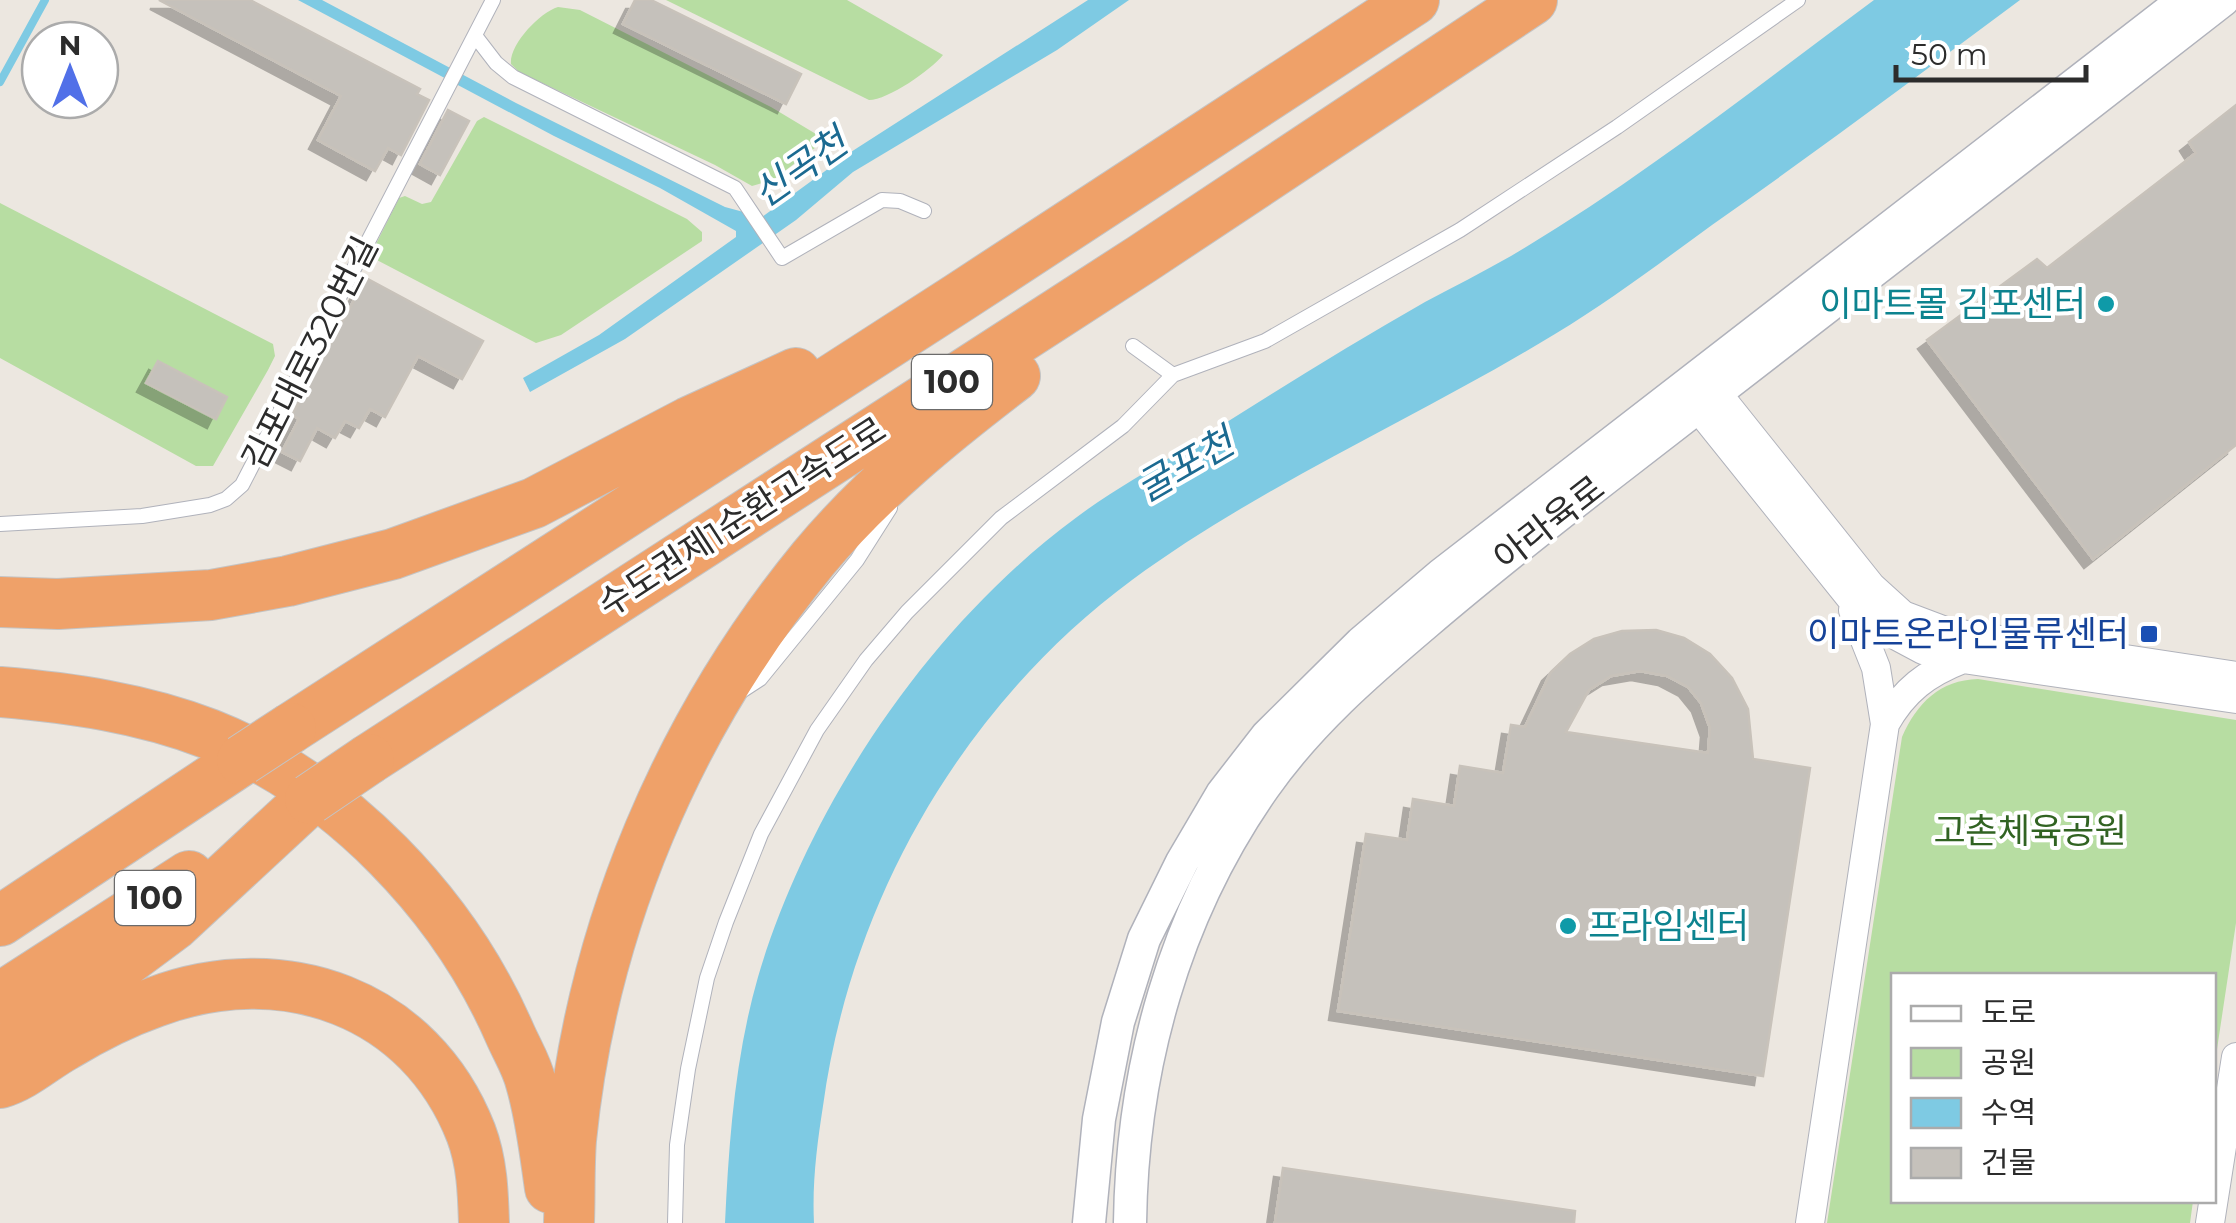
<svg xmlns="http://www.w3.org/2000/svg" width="2236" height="1223" font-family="Montserrat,'Noto Sans KR',sans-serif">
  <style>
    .green { fill: #b7dda2 }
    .water { fill: #7ecae3 }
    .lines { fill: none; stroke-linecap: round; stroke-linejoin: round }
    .stream { stroke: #7ecae3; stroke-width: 8 }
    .building { fill: #c5c1bb; stroke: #c8c2ba; stroke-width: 2.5; fill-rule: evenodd; filter: url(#shadow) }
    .service-casing { stroke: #b0b2bb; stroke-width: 16 }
    .minor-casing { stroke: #b0b2bb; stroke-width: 30 }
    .tertiary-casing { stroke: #b0b2bb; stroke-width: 35 }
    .motorway-casing { stroke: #c4c4c4; stroke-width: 52 }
    .service { stroke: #fff; stroke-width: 14 }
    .minor { stroke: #fff; stroke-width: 28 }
    .tertiary { stroke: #fff; stroke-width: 32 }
    .motorway { stroke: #efa169; stroke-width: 50 }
    .motorway-bridge-casing { stroke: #c4c4c4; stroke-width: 52; stroke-linecap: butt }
    .motorway-bridge { stroke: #efa169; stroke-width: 50 }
    .culture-dot { fill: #0f9aa8; stroke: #fff; stroke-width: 4 }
    .transit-dot { fill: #1a4fb4; stroke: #fff; stroke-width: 4 }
    .labels { text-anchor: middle; stroke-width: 8; stroke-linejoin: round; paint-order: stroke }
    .shield { fill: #fff; stroke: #6b6b6b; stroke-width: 2.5 }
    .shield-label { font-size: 32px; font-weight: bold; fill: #2c2c2c }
    .culture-label { font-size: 35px; fill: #0d838f; stroke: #fff; text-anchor: end }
    .street-label { font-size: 35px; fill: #2c2c2c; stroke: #fff }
    .transit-label { font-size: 35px; fill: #164399; stroke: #fff; text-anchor: end }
    .park-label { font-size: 35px; fill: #316322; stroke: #fff }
    .water-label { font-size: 38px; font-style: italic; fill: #1b6a91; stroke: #fff }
  </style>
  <defs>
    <filter id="shadow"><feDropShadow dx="-9" dy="9" stdDeviation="0" flood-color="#0004"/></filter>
  </defs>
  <rect width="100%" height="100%" fill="#ece7e0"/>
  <path class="green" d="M666,0H847L943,55C931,70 888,100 869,100Z
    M558,7L580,10L771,107L816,134L820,144L773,180L752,186L715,165L519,72L511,64C509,45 539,13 558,7Z
    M484,117L687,219L702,232V241L561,335L536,343L373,258L372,252L399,198L405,196L422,204L431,202L477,121Z
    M0,203L273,344L275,356L268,370L213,466H196L0,358Z
    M1978,679L2236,720V923L2214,1069V976H1894V1200L2193,1201L2190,1223H1827L1902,737C1917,703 1940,680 1978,679Z"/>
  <path class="water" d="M298,0H322L516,103L725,207L762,217L854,150L1088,0H1129L1057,50L853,172L796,220L625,339L530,392L523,378L599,335L736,237V231L660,188L554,136Z
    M1874,0H2020C1918,76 1816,152 1712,225C1661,262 1610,301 1555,334C1416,419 1264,483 1132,580C964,704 851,899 823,1106C817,1144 812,1184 814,1223H725C729,1140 735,1057 758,977C809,804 931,624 1077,517C1110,492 1147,472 1182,450C1262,400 1342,349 1425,302C1453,287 1483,272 1511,256C1638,181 1755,88 1874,0Z"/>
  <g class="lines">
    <path class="stream" d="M0,82L45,0"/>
  </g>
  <path class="building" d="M159,0H250L420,89L417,94L429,100L401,155L388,148L375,171L318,140L341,96Z
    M635,0H651L801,74L786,104L623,24Z
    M2236,105V445L2093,559L1927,340L2037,259L2047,268L2196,153L2189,142Z
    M448,110L469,121L440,175L420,164Z
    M366,278L483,341L462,379L418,356L385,417L370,409L359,428L345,421L335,438L317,428L300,461L282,452L299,419L292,415Z
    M158,361L227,397L216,419L146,383Z
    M1656,630L1684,638L1710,654L1732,678L1748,709L1753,759L1810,768L1763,1076L1338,1011L1366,834L1407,840L1413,799L1454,806L1460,766L1503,773L1511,725L1525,727L1551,672L1570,654L1594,639L1622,631ZM1640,671L1667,676L1688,687L1701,703L1710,728L1708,753L1566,732L1589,690L1611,676Z
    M1283,1168L1575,1211L1574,1223H1275Z"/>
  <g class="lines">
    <defs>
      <path id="service" d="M476,37L496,63L513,77L735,188L782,258L882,200L900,201L924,211
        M1133,346L1173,375
        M0,524L142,516L210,505L226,499L242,485L493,0
        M740,692L760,679L857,560L890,508
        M675,1223L677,1145L688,1069L707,978L726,922L761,834L817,730L866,660L907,612L1001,518L1123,426L1173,375L1265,341L1460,230L1617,127L1798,0"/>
      <path id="minor" d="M1705,378L1871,586L1903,615L1948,632L2236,676
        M1686,393L1861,611L1878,626L1923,650L1963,659L2236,699
        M1885,724C1904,690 1927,673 1963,659
        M1810,1223L1885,724L1876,668L1853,610
        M2210,1223L2236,1057"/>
      <path id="tertiary" d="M1089,1223L1099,1119L1118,1022L1144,939L1182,862L1222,794L1267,736L1361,643L1441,575L2184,0
        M1130,1223C1132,1068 1174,915 1264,787C1309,723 1367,673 1426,623C1494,565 1563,511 1633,457C1830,304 2027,153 2223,0"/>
      <path id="motorway" d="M0,602L58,604L211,595L288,581L393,554L534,503L689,422L796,373
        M0,692C71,698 142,708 209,734C341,786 454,905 510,1034C517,1050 527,1066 531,1083C541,1117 545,1154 550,1188
        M291,728L960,297L1414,0
        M369,759L1142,259L1532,0
        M0,921L242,760
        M0,998L189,876
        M14,1044L174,925L310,799
        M0,1083C24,1076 44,1057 66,1045C94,1028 124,1013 155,1002C283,954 420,1002 471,1133C482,1162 483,1192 484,1223
        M569,1223C570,1195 569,1167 571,1140C592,927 678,724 813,559C871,489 943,431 1015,376"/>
    </defs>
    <use href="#service" class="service-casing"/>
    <use href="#minor" class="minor-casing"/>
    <use href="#tertiary" class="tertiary-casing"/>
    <use href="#motorway" class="motorway-casing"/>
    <use href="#service" class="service"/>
    <use href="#minor" class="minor"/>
    <use href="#tertiary" class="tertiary"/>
    <use href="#motorway" class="motorway"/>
    <defs>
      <path id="motorway-bridge" d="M242,760L291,728
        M310,799L369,759"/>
    </defs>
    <use href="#motorway-bridge" class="motorway-bridge-casing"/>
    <use href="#motorway-bridge" class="motorway-bridge"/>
  </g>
  <g class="culture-dot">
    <circle cx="2106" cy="304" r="10"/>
    <circle cx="1568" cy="926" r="10"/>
  </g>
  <rect class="transit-dot" x="2139" y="624" width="20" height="20" rx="5"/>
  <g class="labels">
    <g class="shield">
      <rect x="912" y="355" width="80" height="54" rx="8"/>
      <rect x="115" y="871" width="80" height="54" rx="8"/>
    </g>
    <g class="shield-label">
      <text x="952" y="393">100</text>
      <text x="155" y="909">100</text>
    </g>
    <g class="culture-label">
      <text x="2086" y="316">이마트몰 김포센터</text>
      <text x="1588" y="938" text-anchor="start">프라임센터</text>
    </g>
    <g class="street-label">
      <text transform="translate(310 353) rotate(-63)" y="12">김포대로320번길</text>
      <text transform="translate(742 517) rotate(-33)" y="12">수도권제1순환고속도로</text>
      <text transform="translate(1549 523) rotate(-38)" y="12">아라육로</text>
    </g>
    <g class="transit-label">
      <text x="2129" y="646">이마트온라인물류센터</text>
    </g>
    <g class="park-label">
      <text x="2030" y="843">고촌체육공원</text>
    </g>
    <g class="water-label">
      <text transform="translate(800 168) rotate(-35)" y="13">신곡천</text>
      <text transform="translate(1185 465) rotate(-30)" y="13">굴포천</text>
    </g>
  </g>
  <rect x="1891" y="973" width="325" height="230" fill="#ffffff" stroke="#ababab" stroke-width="2.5"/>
  <rect x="1911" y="1006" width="50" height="15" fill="#ffffff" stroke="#ababab" stroke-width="2.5"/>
  <text x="1981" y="1023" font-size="30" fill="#2c2c2c">도로</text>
  <rect x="1911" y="1048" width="50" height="30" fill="#b7dda2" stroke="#ababab" stroke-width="2.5"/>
  <text x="1981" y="1073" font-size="30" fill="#2c2c2c">공원</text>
  <rect x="1911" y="1098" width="50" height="30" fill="#7ecae3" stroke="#ababab" stroke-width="2.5"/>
  <text x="1981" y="1123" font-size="30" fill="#2c2c2c">수역</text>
  <rect x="1911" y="1148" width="50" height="30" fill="#c5c1bb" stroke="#ababab" stroke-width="2.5"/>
  <text x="1981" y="1173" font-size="30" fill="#2c2c2c">건물</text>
  <g transform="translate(70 70)"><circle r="48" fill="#ffffff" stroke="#ababab" stroke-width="2.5"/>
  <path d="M0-8L18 38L0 25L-18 38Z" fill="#5170e8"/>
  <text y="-15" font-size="28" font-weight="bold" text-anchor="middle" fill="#2c2c2c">N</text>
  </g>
  <path d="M1896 65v15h190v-15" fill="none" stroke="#2c2c2c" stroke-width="5"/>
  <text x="1911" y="65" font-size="30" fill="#2c2c2c" stroke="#ffffff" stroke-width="8" paint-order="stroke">50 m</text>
</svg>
